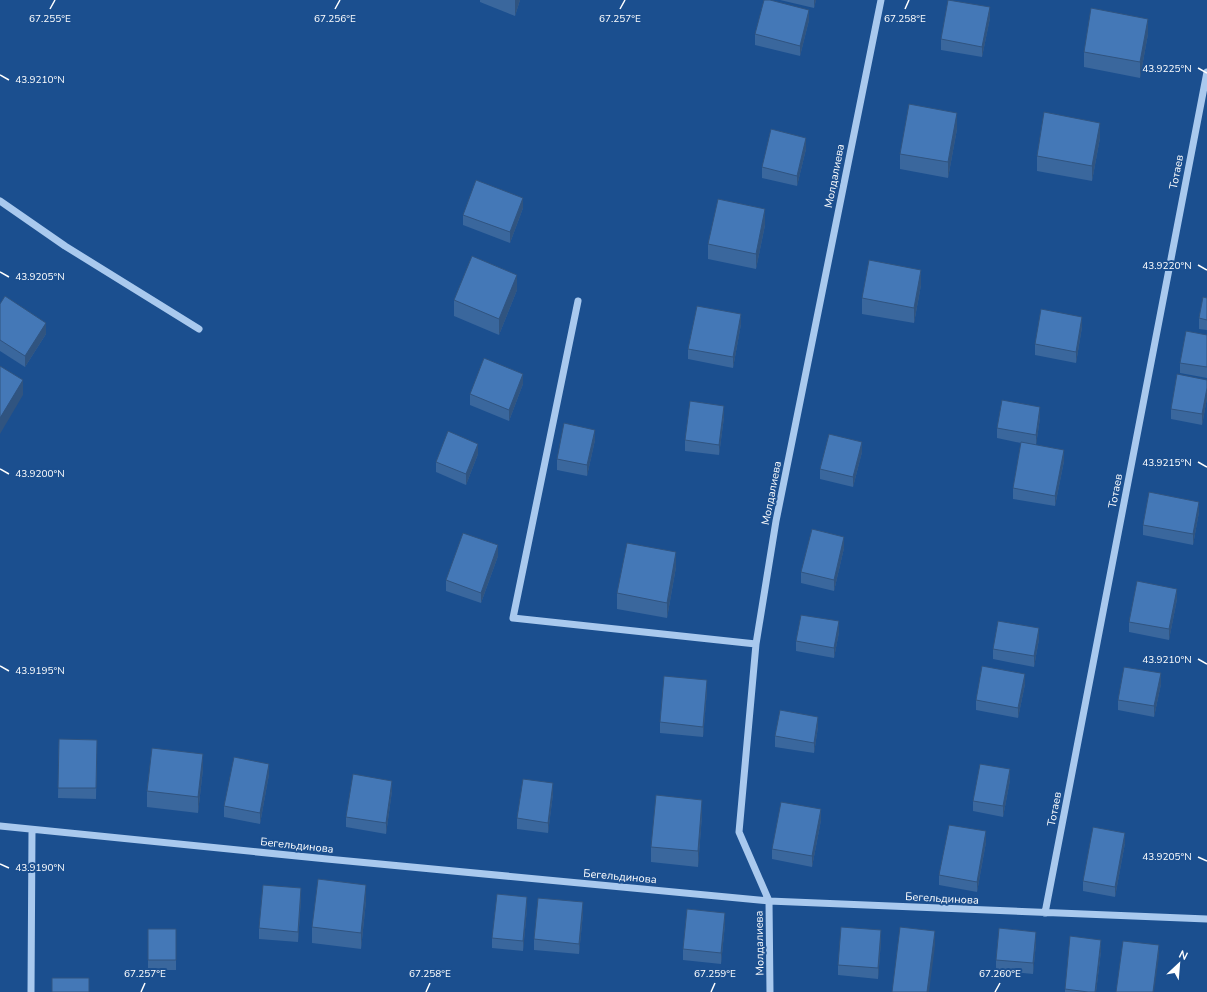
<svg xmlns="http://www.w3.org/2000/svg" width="1207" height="992" font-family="'Nunito Sans',sans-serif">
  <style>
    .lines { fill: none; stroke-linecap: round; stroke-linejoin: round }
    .minor { stroke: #a9c9ee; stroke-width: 7 }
    .wall { fill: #3a679d }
    .shaded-wall { fill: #305480 }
    .building { fill: #4478b7; stroke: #305480 }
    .ticks { fill: none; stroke: #fff; stroke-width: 1.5 }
    .labels { text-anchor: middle; stroke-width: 4; stroke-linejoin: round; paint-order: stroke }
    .street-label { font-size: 11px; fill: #fff; stroke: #1b4f8f }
    .ticks-label { font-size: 10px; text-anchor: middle; fill: #fff; stroke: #1b4f8f; stroke-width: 4; stroke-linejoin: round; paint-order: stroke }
  </style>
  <rect width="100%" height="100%" fill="#1b4f8f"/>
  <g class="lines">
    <path class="minor" d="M0,201L65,246L199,329
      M578,301L513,618L756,644
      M0,826L327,859L769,901L1207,919
      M1045,913L1207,72
      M31,992L32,830
      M770,992L769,901L739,832L756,644L776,521L881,0"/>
  </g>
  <path class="wall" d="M480,0H520L515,16L480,2Z
    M780,0H816L814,8Z
    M990,18L982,57L941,50V39Z
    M809,20L800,56L755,45V34Z
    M1148,34L1140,78L1084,67V52Z
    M957,129L948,178L900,169V154Z
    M1100,138L1092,181L1037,171V156Z
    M806,149L797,186L762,178V167Z
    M523,208L510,243L463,225V215Z
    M765,225L756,269L708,259V244Z
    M921,285L914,323L862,314V298Z
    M517,290L499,335L454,316V300Z
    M1207,298V330L1199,329V318Z
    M0,304L46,334L25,367L0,351Z
    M741,324L733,368L688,359V349Z
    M1082,327L1076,363L1035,355V344Z
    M1207,335V378L1180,373V363Z
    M1207,380V398L1202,425L1171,419V409Z
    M523,384L509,421L470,405V394Z
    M724,417L719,455L685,451V440Z
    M1040,418L1036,445L1064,461L1055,506L1013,499V488L1021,443L997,438V428Z
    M595,440L587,476L557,470V459Z
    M862,452L853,487L820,479V469Z
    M478,454L466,485L436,472V462Z
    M1199,512L1193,545L1143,535V525Z
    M844,548L834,591L801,583V572Z
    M498,556L481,603L446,591V580Z
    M676,567L667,618L617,609V593Z
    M1177,599L1169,640L1129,632V622Z
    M839,632L834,658L796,651V641Z
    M1039,639L1034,667L993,659V649Z
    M1025,684L1018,718L976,710V700Z
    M1161,684L1154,717L1118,710V700Z
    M707,690L703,737L660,733V722Z
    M818,727L814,753L775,747V736Z
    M59,739L97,740L96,799L58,798Z
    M203,769L198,813L147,807V791Z
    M269,774L260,824L224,817V806Z
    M1010,780L1003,817L973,811V801Z
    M392,791L386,834L346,827V817Z
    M553,794L548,833L517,829V818Z
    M702,815L698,867L651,862V847Z
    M821,820L812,867L772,859V849Z
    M986,842L977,892L939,885V875Z
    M1125,843L1115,897L1083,891V881Z
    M301,899L298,942L259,939V928Z
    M366,901L361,949L312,943V927Z
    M527,908L523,951L492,948V938Z
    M583,913L579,954L534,950V939Z
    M725,924L721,964L683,960V949Z
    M148,929H176V970H148Z
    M881,941L878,979L838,975V965Z
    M1036,942L1033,974L996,970V960Z
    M1101,951L1096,992H1065V989Z"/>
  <path class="shaded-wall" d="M515,0H520L515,16Z
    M814,0H816L814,8Z
    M990,7V18L982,57V47Z
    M809,10V20L800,56V46Z
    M1148,19V34L1140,78V62Z
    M957,113V129L948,178V162Z
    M1100,123V138L1092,181V166Z
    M806,138V149L797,186V176Z
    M523,198V208L510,243V232Z
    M765,209V225L756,269V254Z
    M921,270V285L914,323V308Z
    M517,275V290L499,335V319Z
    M741,314V324L733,368V357Z
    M1082,317V327L1076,363V352Z
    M46,323V334L25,367V356Z
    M523,374V384L509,421V410Z
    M23,380V395L0,434V418Z
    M1207,388V398L1202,425V414Z
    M724,406V417L719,455V445Z
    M1040,407V418L1036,445V435Z
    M595,430V440L587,476V465Z
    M862,442V452L853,487V477Z
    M478,444V454L466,485V474Z
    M1064,450V461L1055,506V496Z
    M1199,502V512L1193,545V534Z
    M844,537V548L834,591V580Z
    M498,545V556L481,603V593Z
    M676,552V567L667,618V603Z
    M1177,589V599L1169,640V629Z
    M839,621V632L834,658V648Z
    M1039,628V639L1034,667V656Z
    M1161,673V684L1154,717V706Z
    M1025,674V684L1018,718V708Z
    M707,680V690L703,737V727Z
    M818,717V727L814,753V743Z
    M203,754V769L198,813V797Z
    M269,764V774L260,824V813Z
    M1010,769V780L1003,817V806Z
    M392,781V791L386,834V823Z
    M553,783V794L548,833V823Z
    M702,800V815L698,867V851Z
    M821,809V820L812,867V856Z
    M986,831V842L977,892V882Z
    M1125,833V843L1115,897V887Z
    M366,885V901L361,949V933Z
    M301,888V899L298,942V932Z
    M527,897V908L523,951V941Z
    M583,902V913L579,954V944Z
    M725,913V924L721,964V953Z
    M881,930V941L878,979V968Z
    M935,931V946L929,992H927Z
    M1036,932V942L1033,974V963Z
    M1101,940V951L1096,992H1095Z
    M1159,945V956L1154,992H1153Z"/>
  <path class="building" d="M764,0H770L809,10L800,46L755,34Z
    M948,0L990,7L982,47L941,39Z
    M1091,8L1148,19L1140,62L1084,52Z
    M909,104L957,113L948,162L900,154Z
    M1044,112L1100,123L1092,166L1037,156Z
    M771,129L806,138L797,176L762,167Z
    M476,180L523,198L510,232L463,215Z
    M718,199L765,209L756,254L708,244Z
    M472,256L517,275L499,319L454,300Z
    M869,260L921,270L914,308L862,298Z
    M5,296L46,323L25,356L0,340V304Z
    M1203,297L1207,298V320L1199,318Z
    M697,306L741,314L733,357L688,349Z
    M1041,309L1082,317L1076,352L1035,344Z
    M1186,331L1207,335V367L1180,363Z
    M484,358L523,374L509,410L470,394Z
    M0,366L23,380L0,418Z
    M1177,374L1207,380V388L1202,414L1171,409Z
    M1002,400L1040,407L1036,435L997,428Z
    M690,401L724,406L719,445L685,440Z
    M564,423L595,430L587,465L557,459Z
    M448,431L478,444L466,474L436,462Z
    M829,434L862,442L853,477L820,469Z
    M1021,442L1064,450L1055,496L1013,488Z
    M1149,492L1199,502L1193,534L1143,525Z
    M812,529L844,537L834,580L801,572Z
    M463,533L498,545L481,593L446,580Z
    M627,543L676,552L667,603L617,593Z
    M1137,581L1177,589L1169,629L1129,622Z
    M801,615L839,621L834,648L796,641Z
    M998,621L1039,628L1034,656L993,649Z
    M982,666L1025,674L1018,708L976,700Z
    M1124,667L1161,673L1154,706L1118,700Z
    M664,676L707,680L703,727L660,722Z
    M780,710L818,717L814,743L775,736Z
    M59,739L97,740L96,788H58Z
    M152,748L203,754L198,797L147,791Z
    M234,757L269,764L260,813L224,806Z
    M980,764L1010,769L1003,806L973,801Z
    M353,774L392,781L386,823L346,817Z
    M523,779L553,783L548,823L517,818Z
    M656,795L702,800L698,851L651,847Z
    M781,802L821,809L812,856L772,849Z
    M949,825L986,831L977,882L939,875Z
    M1093,827L1125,833L1115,887L1083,881Z
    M318,879L366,885L361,933L312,927Z
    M263,885L301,888L298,932L259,928Z
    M497,894L527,897L523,941L492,938Z
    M538,898L583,902L579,944L534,939Z
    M687,909L725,913L721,953L683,949Z
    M841,927L881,930L878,968L838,965Z
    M900,927L935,931L927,992H892Z
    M999,928L1036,932L1033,963L996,960Z
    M148,929H176V960H148Z
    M1070,936L1101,940L1095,992H1088L1065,989Z
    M1123,941L1159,945L1153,992H1116Z
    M52,978H89V992H52Z"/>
  <path class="ticks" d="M50,9L55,0M335,9L340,0M620,9L625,0M905,9L909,0M1198,68L1207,73M0,75L9,80M1198,265L1207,270M0,272L9,277M1198,462L1207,467M0,469L9,474M1198,659L1207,664M0,666L9,671M1198,857L1207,861M0,864L9,868M141,992L145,983M426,992L430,983M711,992L715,983M995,992L1000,983"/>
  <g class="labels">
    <g class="street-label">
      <text transform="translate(1176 172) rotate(-79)" y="4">Тотаев</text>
      <text transform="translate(834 176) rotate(-79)" y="4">Молдалиева</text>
      <text transform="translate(1115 491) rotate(-79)" y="4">Тотаев</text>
      <text transform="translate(771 493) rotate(-79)" y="4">Молдалиева</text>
      <text transform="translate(1054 809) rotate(-79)" y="4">Тотаев</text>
      <text transform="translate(297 845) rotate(6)" y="4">Бегельдинова</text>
      <text transform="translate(620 876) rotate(5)" y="4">Бегельдинова</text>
      <text transform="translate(942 898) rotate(3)" y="4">Бегельдинова</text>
      <text transform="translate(759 943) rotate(-91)" y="4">Молдалиева</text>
    </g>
  </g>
  <g class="ticks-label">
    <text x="50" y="22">67.255°E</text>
    <text x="335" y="22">67.256°E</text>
    <text x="620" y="22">67.257°E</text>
    <text x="905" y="22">67.258°E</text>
    <text x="1167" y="72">43.9225°N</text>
    <text x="40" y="83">43.9210°N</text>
    <text x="1167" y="269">43.9220°N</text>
    <text x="40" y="280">43.9205°N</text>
    <text x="1167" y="466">43.9215°N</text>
    <text x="40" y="477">43.9200°N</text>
    <text x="1167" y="663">43.9210°N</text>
    <text x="40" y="674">43.9195°N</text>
    <text x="1167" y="860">43.9205°N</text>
    <text x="40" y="871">43.9190°N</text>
    <text x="145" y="977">67.257°E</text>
    <text x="430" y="977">67.258°E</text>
    <text x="715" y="977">67.259°E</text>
    <text x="1000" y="977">67.260°E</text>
  </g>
  <g transform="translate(1179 964) rotate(26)" stroke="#1b4f8f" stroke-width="3" paint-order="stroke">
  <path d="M0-3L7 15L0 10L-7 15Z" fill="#ffffff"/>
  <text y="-6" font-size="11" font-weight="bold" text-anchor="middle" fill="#ffffff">N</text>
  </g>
</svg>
